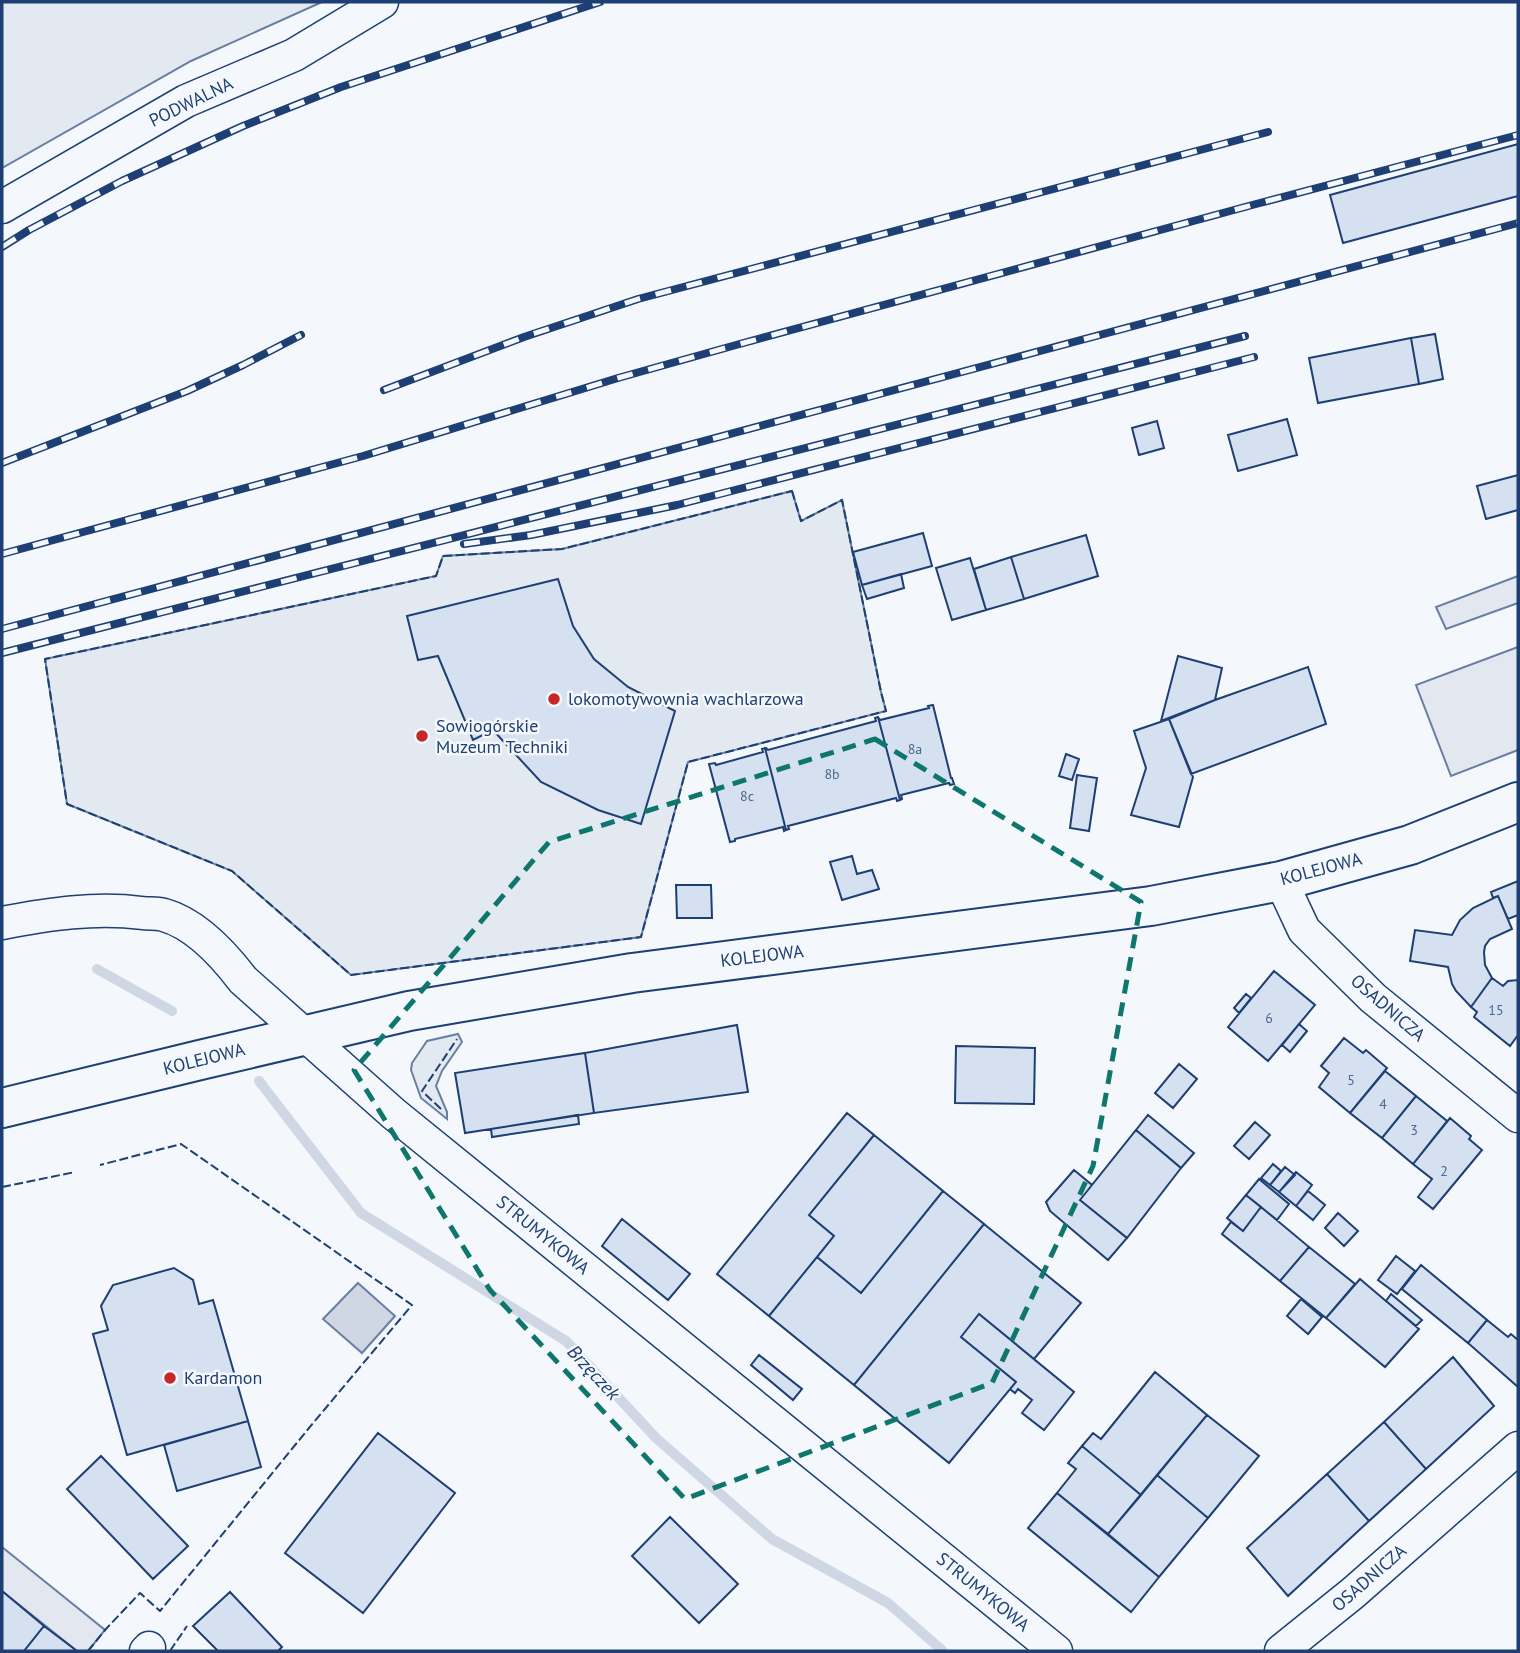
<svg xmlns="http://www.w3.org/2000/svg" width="1520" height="1653" font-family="'PT Sans',sans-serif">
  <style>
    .green { fill: #e3e9f0; stroke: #687fa3; stroke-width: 2 }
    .parking { fill: #e3e8f0; stroke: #687fa3; stroke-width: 2 }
    .water { fill: #cfd7e4; stroke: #687fa3; stroke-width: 2 }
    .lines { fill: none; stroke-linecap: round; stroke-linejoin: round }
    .stream { stroke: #cfd7e4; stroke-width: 10 }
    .building { fill: #d5e0f0; stroke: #1d3f73; stroke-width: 2 }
    .street-casing { stroke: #1d3f73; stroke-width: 35 }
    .secondary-casing { stroke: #1d3f73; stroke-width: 42 }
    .street { stroke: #f4f7fb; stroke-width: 32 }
    .secondary { stroke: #f4f7fb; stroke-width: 38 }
    .rail-casing { stroke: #1d3f73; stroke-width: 8 }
    .rail { stroke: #f4f7fb; stroke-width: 5; stroke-dasharray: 16; stroke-linecap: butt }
    .fence { stroke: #1d3f73; stroke-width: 2; stroke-dasharray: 9 3.5; stroke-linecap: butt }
    .marked { fill: none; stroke: #0f766e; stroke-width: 5; stroke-dasharray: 14 9; stroke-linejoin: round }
    .poi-dot { fill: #c62828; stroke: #f4f7fb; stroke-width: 2.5 }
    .labels { text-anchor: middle; stroke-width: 5; stroke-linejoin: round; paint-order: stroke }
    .number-label { font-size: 14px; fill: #4b6792 }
    .street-label { font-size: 18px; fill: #1d3f73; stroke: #f4f7fb }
    .poi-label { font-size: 18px; fill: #1d3f73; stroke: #f4f7fb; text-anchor: start }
    .water-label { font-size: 19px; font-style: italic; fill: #1d3f73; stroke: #f4f7fb }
  </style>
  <rect width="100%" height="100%" fill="#f4f7fb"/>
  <path class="green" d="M2,2H322L191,61L2,168Z
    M792,491L801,521L842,500L881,692L886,711L688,762L641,937L351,975L232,871L67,804L45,659L436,576L443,556L562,549Z
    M458,1034L462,1042L442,1071L436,1086L447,1112V1119L421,1098L411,1070L412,1063L427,1041Z"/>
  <path class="parking" d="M1518,576V603L1446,629L1436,607Z
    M1518,647V750L1451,776L1416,685Z
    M2,1547L105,1630L88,1651H77L2,1591Z"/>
  <path class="water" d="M358,1283L395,1316L362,1353L323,1319Z"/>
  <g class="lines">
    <path class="stream" d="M97,969L172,1011
      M259,1081L361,1213L566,1341L656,1438L772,1539L888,1603L943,1651"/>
  </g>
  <path class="building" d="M1518,144V196L1343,243L1330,195Z
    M1435,334L1443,379L1419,384L1411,338Z
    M1411,338L1419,384L1318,403L1309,358Z
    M1287,419L1297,455L1238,471L1228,435Z
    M1157,421L1164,448L1139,455L1132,428Z
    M1518,475V510L1486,519L1477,486Z
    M923,533L932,566L862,585L853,552Z
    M1086,535L1098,576L1024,599L1011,557Z
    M1011,557L1024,599L986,610L974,569Z
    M970,558L986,610L952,620L936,568Z
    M901,574L904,588L867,599L862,585Z
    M558,579L573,626L594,659L628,687L675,711L641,824L598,810L541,782L493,730L473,740L438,656L418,660L407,616Z
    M1178,656L1222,668L1215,700L1161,721Z
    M1308,667L1326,724L1191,774L1169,719L1215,700Z
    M933,705L951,778H952L954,784L950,785L949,783L901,795L902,799L900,800L878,717L880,720L929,708L928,706Z
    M878,717L900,800L897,801L896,798L788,826L789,829L786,830L765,748H766L768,750L876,721L875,718Z
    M1169,719L1193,777L1179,827L1131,815L1146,768L1134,731Z
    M765,748L786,830L784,831L783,827L735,839V841L730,842L709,764L715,763L716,765L763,752L762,749Z
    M1066,754L1079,759L1072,780L1059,776Z
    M1077,775L1097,778L1089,831L1070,828Z
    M852,856L857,874L872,870L879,889L842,900L830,862Z
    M1518,881V915L1508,919L1498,896L1493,898L1491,892Z
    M676,885H711L712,918H677Z
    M1498,896L1512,929L1490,939L1485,946L1484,952L1485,965L1492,978L1471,1007L1456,991L1452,984L1448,967L1410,961L1415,930L1452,935L1460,920L1473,908Z
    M1274,971L1315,1005L1268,1061L1228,1027Z
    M1492,978L1503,986L1508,981L1518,980V1035L1510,1046L1474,1017L1477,1012L1471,1007Z
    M1246,994L1251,998L1239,1013L1234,1008Z
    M1299,1024L1307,1031L1290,1052L1282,1045Z
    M737,1025L748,1092L594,1113L585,1053Z
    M1344,1038L1363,1053L1366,1050L1387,1068L1350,1113L1319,1087L1329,1073L1321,1066Z
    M956,1046L1035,1048L1034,1104L955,1103Z
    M585,1053L594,1113L465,1133L455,1073Z
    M1179,1064L1197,1079L1173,1108L1155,1093Z
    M1385,1071L1416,1096L1382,1138L1350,1113Z
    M1416,1096L1447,1121L1413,1164L1382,1138Z
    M847,1113L874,1135L809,1215L834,1236L769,1316L717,1274Z
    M578,1115L579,1124L492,1137L491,1129Z
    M1148,1115L1194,1153L1181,1168L1136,1130Z
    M1450,1118L1471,1136L1469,1139L1482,1150L1433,1209L1418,1197L1432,1179L1413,1164Z
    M1255,1122L1270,1135L1249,1159L1234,1146Z
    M1136,1130L1181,1168L1127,1238L1080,1200Z
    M874,1135L943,1191L861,1293L817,1257L834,1236L809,1215Z
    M1273,1164L1281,1171L1270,1185L1261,1178Z
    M1285,1167L1295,1175L1279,1192L1270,1185Z
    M1074,1170L1092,1185L1080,1200L1127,1238L1108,1260L1050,1211L1046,1202Z
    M1296,1172L1312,1185L1296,1206L1279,1192Z
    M1259,1179L1289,1204L1277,1220L1246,1195Z
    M943,1191L984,1224L854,1385L769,1316L817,1257L861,1293Z
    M1308,1191L1325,1205L1313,1220L1296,1206Z
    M1246,1195L1261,1207L1243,1231L1227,1218Z
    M1261,1207L1309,1247L1280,1281L1222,1234L1231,1222L1243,1231Z
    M1338,1213L1358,1231L1344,1246L1325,1228Z
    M622,1219L690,1274L668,1300L602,1246Z
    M984,1224L1081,1303L1034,1359L979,1314L961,1337L1016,1382L949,1463L854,1385Z
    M1309,1247L1355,1284L1326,1318L1280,1281Z
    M1396,1256L1415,1271L1397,1294L1378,1280Z
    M1421,1265L1487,1320L1468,1343L1402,1289Z
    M174,1268L193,1280L199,1304L213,1300L248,1421L127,1455L93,1334L108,1330L101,1306L113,1285Z
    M1360,1279L1419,1329L1385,1367L1326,1318Z
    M1391,1294L1422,1320L1416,1326L1386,1301Z
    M1301,1299L1322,1317L1308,1334L1287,1316Z
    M979,1314L1074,1392L1044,1430L1022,1413L1032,1400L1018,1389L1015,1393L1010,1389L1016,1382L961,1337Z
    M1487,1320L1508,1337L1511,1334L1518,1340V1387L1468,1343Z
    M759,1355L802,1389L793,1400L751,1365Z
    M1453,1357L1494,1406L1426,1469L1384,1422Z
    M1155,1372L1207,1415L1141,1495L1082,1446L1093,1433L1101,1439Z
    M1207,1415L1259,1456L1208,1518L1157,1475Z
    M248,1421L261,1467L177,1491L164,1445Z
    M1384,1422L1426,1469L1369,1521L1327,1474Z
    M378,1433L455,1493L363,1613L285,1553Z
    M1082,1446L1141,1495L1108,1534L1057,1493L1076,1469L1068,1463Z
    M101,1456L188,1546L153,1579L67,1489Z
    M1327,1474L1369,1521L1288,1596L1247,1548Z
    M1157,1475L1208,1518L1159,1577L1108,1534Z
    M1057,1493L1159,1577L1131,1612L1028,1528Z
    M670,1517L738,1584L699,1623L632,1556Z
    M2,1591L44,1626L24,1651H2Z
    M230,1592L282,1647L278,1651H218L193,1626Z
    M44,1626L77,1651H24Z"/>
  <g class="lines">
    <defs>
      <path id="street" d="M2,207L186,101L294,55L382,2
        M1281,881L1304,930L1373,998L1518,1116
        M2,923C49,914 95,907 142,913C149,914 158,913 164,915C196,924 224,955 243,980L394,1114L1056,1651
        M146,1651L149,1648
        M1281,1651L1353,1593L1518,1448"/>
      <path id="secondary" d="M2,1108L200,1060L409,1011L632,973L1151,906L1281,881L1410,845L1518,802"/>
    </defs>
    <use href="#street" class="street-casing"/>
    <use href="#secondary" class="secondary-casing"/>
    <use href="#street" class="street"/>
    <use href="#secondary" class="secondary"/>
    <defs>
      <path id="rail" d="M2,247L29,230L122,181L243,126L341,87L600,2
        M384,390L524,337L638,299L1268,132
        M2,463L187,391L243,365L301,335
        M464,544L531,535L677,505L1254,357
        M2,554L363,456L618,378L736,345L1256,204L1518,135
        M2,629L1518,223
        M2,653L1245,336"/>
    </defs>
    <use href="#rail" class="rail-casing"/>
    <use href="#rail" class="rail"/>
    <path class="fence" d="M792,491L801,521L842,500L881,692L886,711L688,762L641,937L351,975L232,871L67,804L45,659L436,576L443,556L562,549Z
      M441,1109L422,1091L457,1039
      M2,1187L75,1172
      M88,1651L105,1630L140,1593L160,1611L309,1428L412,1305L181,1144L100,1165
      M170,1651L187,1626"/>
  </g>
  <path class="marked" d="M875,739L1141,902L1093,1166L992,1383L685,1499L490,1290L354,1070L549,842Z"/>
  <g class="poi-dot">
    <circle cx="554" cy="699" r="7"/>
    <circle cx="422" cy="736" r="7"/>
    <circle cx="170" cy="1378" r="7"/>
  </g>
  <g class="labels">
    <g class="number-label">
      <text x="915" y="754">8a</text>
      <text x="832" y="779">8b</text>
      <text x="747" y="801">8c</text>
      <text x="1496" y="1015">15</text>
      <text x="1269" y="1023">6</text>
      <text x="1351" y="1085">5</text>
      <text x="1383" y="1109">4</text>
      <text x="1414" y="1135">3</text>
      <text x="1444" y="1176">2</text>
    </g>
    <g class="street-label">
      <text transform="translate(191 102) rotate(-26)" y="6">PODWALNA</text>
      <text transform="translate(1321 869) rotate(-15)" y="6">KOLEJOWA</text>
      <text transform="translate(762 956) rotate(-7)" y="6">KOLEJOWA</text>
      <text transform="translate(1388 1008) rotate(41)" y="6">OSADNICZA</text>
      <text transform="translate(204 1059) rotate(-14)" y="6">KOLEJOWA</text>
      <text transform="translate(543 1235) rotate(39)" y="6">STRUMYKOWA</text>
      <text transform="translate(1369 1578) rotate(-41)" y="6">OSADNICZA</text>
      <text transform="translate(983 1592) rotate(39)" y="6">STRUMYKOWA</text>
    </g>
    <g class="poi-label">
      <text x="568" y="705">lokomotywownia wachlarzowa</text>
      <text x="436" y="732">Sowiogórskie<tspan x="436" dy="21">Muzeum Techniki</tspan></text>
      <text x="184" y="1384">Kardamon</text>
    </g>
    <g class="water-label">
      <text transform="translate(594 1372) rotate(47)" y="7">Brzęczek</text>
    </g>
  </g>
  <rect width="1520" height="1653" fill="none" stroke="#1d3f73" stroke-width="7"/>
</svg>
